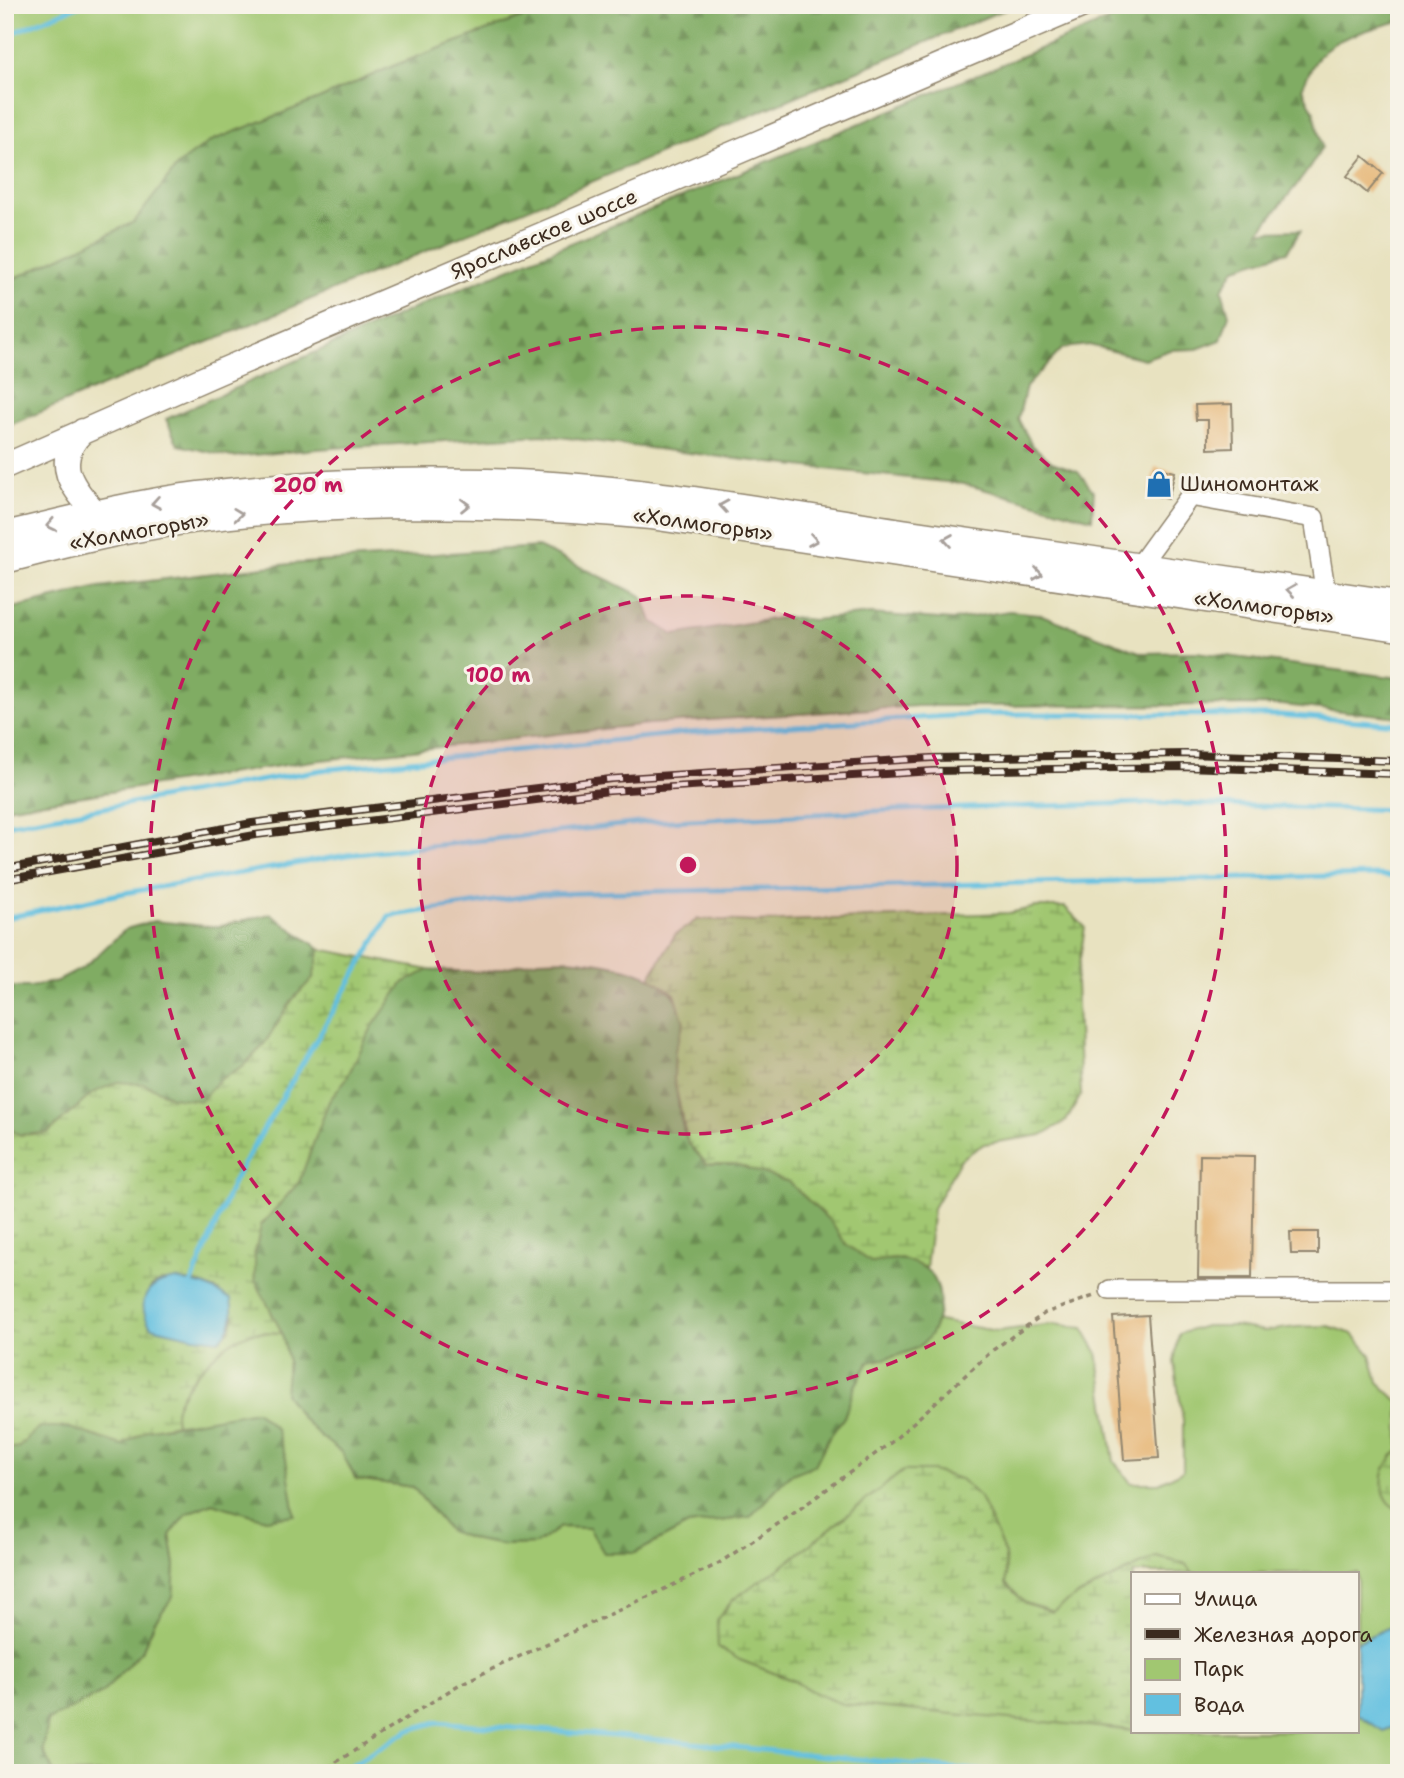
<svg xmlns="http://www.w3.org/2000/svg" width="1404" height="1778" font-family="'Shantell Sans',sans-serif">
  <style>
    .green { fill: #a1c771; stroke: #6e7848; stroke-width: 2 }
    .forest { fill: url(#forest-firs); stroke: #5e6b40; stroke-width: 2 }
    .wetland { fill: url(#wetland-marsh); stroke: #6e7848; stroke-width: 2; fill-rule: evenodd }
    .water { fill: #62c0e0; stroke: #4e757f; stroke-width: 2 }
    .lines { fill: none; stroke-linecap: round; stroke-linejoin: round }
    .stream { stroke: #62c0e0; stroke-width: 5 }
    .building { fill: #e6b676 }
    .minor-casing { stroke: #92866f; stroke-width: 22 }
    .major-casing { stroke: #92866f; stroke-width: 27 }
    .highway-casing { stroke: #92866f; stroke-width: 31 }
    .path { stroke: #92866f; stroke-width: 3.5; stroke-dasharray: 5 5; stroke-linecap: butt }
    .minor { stroke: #fff; stroke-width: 19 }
    .major { stroke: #fff; stroke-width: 24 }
    .highway { stroke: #fff; stroke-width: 28 }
    .rail-casing { stroke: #3b2a1e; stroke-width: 8 }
    .rail { stroke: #f7f3e8; stroke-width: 5; stroke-dasharray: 16; stroke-linecap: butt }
    .oneway { stroke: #a79f9a }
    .ring { fill: none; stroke: #c2185b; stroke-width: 3.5; stroke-dasharray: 12 9 }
    .labels { text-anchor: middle; stroke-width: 6; stroke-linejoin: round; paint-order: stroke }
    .street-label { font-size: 21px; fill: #3b2a1e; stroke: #f7f3e8 }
    .poi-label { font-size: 21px; fill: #3b2a1e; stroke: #f7f3e8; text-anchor: start }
    .centre { fill: #c2185b; stroke: #f7f3e8; stroke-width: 3.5 }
    .ring-label { font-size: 21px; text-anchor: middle; font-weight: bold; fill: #c2185b; stroke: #f7f3e8; stroke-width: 6; stroke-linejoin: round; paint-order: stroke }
  </style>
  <defs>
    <pattern id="forest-firs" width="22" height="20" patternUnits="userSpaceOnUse" patternTransform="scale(1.75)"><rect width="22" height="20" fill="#80ac63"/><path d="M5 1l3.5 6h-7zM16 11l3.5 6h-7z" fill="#6a8c51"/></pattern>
    <pattern id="wetland-marsh" width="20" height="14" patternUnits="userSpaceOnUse" patternTransform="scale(1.75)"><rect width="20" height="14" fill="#a1c771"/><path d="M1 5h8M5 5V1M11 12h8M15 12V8" fill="none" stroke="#84a25c"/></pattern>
  </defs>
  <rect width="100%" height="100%" fill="#f7f3e8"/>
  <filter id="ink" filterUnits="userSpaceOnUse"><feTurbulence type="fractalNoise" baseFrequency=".0143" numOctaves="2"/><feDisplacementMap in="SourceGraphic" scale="14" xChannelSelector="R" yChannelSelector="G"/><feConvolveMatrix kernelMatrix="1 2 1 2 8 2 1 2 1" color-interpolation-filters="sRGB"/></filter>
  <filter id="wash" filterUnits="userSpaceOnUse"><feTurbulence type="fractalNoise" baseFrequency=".00686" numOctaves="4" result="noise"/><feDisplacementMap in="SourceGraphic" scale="28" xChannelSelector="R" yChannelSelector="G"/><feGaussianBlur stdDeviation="1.57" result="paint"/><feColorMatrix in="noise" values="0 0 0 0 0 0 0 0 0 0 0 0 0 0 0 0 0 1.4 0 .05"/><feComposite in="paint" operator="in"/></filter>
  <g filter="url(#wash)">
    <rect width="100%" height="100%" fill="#e8e2c0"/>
    <path class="green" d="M5,5H555L393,66L179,164L135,222L5,283Z
      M938,1321L997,1331L1053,1324L1083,1328L1097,1352L1114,1461L1131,1483H1159L1183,1471V1420L1174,1362L1179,1334L1205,1326H1235L1264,1331L1297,1327L1328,1326L1353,1334L1371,1355L1378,1382L1399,1402V1451L1392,1456C1388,1477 1378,1497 1399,1511V1623L1357,1642V1573H1193L1186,1564L1156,1557L1075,1597L1053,1612L1025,1603L1006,1584L1005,1554L960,1479L932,1471H903L779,1569L755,1584L733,1600L717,1620L740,1660L792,1680L817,1694L1133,1731H1357V1714L1383,1731L1399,1725V1773H54L43,1750L48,1720L102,1693L143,1649L155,1621L173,1597L175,1565L170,1535L186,1514L212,1503L266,1519L286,1459L276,1429L256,1411L203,1421L176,1424C175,1418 174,1412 176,1407C186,1381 224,1337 254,1333C262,1331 273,1333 282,1333L288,1360L286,1394L320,1436L342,1452L356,1479L413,1487L449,1531L475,1540L504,1545L536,1544L560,1527L589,1528L635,1553L688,1525L750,1517L789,1475L815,1464L828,1439L844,1417L855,1386L869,1362L896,1356L921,1345Z"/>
    <path class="forest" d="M555,5H1015L5,427V283L134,222L179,164L211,141L319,99L393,66Z
      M1145,5H1399V21C1381,26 1345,35 1330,46C1316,55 1309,73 1302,88L1314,112L1322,147C1306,178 1281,202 1260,231L1301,230L1287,252L1235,268L1222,290L1229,315L1221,340L1197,349L1170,350L1144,359L1089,345L1063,348L1026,387L1018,419L1032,445L1052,462L1078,471L1094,492L1092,519L964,484L762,462L543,435L317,449L232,457L178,445L166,419L419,306Z
      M538,547L642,596L652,621L674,635L785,617L813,620L870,614L953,620L1009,611L1039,614L1142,653L1196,652L1399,678V717L1282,705L918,706L649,724L312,761L5,808V610L99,587L290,564Z
      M270,914L320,949L313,978L293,999L263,1046L243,1066L218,1081L201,1101L171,1097L145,1084L93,1093L48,1133L20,1135L5,1128V987H30L58,981L83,968L126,929L154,921L216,927Z
      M566,959C605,962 682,972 684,1022C684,1032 676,1043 675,1054C673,1072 680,1129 689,1144C694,1151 701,1158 707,1164H735L789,1182L830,1221L847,1245L871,1262C890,1259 907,1256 924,1268C948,1283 942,1329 921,1345C910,1354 883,1359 869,1362L855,1386L844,1417L828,1439L815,1465L789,1475L750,1517L688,1525L635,1553H604L589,1528L560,1527L536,1544L504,1545L475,1540L449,1531L413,1487L356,1479L342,1453L320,1436L301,1417L285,1393L288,1360L282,1333L255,1281V1252L261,1225L299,1182L329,1101L346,1079L372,1027L404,982L429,970L486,972L539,960Z
      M256,1411L276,1429L286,1459L295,1515L266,1519L212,1503L186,1514L170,1535L175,1565L173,1597L155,1621L143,1649L102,1693L48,1720L43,1750L54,1773H5V1449L19,1447L39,1427H67L122,1445L147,1430Z"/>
    <path class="wetland" d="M1036,907H1065L1085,927L1076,983L1081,1095L1066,1121L1042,1135L984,1144L961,1159L933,1208L926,1268L901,1258L871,1262L847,1245L830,1221L789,1182L735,1164H707L688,1143L674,1080L675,1050L684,1023L675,994L650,977L675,935L698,919L754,922L1009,913Z
      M320,949L429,970L404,982L372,1027L346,1079L329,1101L299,1182L261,1225L255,1252V1280L282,1333C273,1333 262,1331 254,1333C225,1337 186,1381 176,1407C174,1412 175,1418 176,1424L147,1430L122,1445L67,1427H39L19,1447L5,1449V1128L20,1135L48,1133L93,1093L117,1082L145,1084L171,1097L201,1101L218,1081L243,1066L263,1046L293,999L313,978ZM162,1281H193L219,1291L234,1316L230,1330L219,1339L144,1301L151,1287Z
      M1399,1451V1511C1376,1496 1378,1467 1399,1451Z
      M903,1471H932L960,1479L980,1497L1005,1554L1006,1584L1025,1603L1052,1612L1075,1597L1156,1557L1186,1564L1193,1573H1133V1730L842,1704L817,1694L792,1680L740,1660L718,1647L717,1619L733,1600L755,1584L779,1569Z"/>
    <path class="water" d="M176,1279L206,1286L231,1299C234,1317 233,1327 219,1340L194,1337L151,1327C134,1301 147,1283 176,1279Z
      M1399,1623V1725L1383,1731L1357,1714V1642Z"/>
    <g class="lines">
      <path class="stream" d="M5,36L80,5
        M5,825L321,770L686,733L981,714L1280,715L1399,724
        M5,918L124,893L347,855L649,822L896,810L1144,803L1399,810
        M190,1287L234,1180L389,916L541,894L1377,875L1399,877
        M339,1773L409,1730L437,1722L640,1738L1002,1773"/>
    </g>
    <g id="blocks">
      <path class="building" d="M1363,156L1383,173L1367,193L1347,176Z
        M1232,404L1233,448L1208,449V420H1196L1195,405Z
        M1155,467L1175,472L1168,499L1148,494Z
        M1200,1155L1254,1156L1252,1278H1198Z
        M1290,1232H1318V1254H1291Z
        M1148,1315L1159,1458L1124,1460L1113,1317Z"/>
    </g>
  </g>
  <g filter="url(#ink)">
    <use href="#blocks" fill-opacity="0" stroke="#92866f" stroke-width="2"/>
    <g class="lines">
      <defs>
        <path id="minor" d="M1137,569L1190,496L1314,518L1326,595
          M1110,1290H1399"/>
        <path id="major" d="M83,431C51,461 72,489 98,515
          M5,466L219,372L1083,5"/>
        <path id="highway" d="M5,536C69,521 134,504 199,496C294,484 392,481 488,483C627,486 765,512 902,533C1068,558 1233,581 1399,605
          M5,559C47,548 88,537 130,529C301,497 478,500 651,515L1399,627"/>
      </defs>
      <use href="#minor" class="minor-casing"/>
      <use href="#major" class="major-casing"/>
      <use href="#highway" class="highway-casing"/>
      <path class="path" d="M319,1773L460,1684L716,1565L790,1516L893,1441L993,1350L1045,1313L1094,1296"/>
      <use href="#minor" class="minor"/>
      <use href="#major" class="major"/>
      <use href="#highway" class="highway"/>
      <defs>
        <path id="rail" d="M5,869L252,823L611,779L931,758L1186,754L1399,761
          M5,880L255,835L609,791L934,771L1184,767L1399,774"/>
      </defs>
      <use href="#rail" class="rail-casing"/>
      <use href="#rail" class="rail"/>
    </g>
    <defs><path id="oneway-chevron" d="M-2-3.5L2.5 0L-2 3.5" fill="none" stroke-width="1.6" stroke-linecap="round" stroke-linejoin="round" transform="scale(1.75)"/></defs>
    <g class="oneway">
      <use href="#oneway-chevron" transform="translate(156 503) rotate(170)"/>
      <use href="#oneway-chevron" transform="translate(465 505) rotate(-1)"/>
      <use href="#oneway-chevron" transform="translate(724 506) rotate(-171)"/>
      <use href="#oneway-chevron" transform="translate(238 514) rotate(-7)"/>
      <use href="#oneway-chevron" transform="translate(51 525) rotate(168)"/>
      <use href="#oneway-chevron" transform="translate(813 540) rotate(9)"/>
      <use href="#oneway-chevron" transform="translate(948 540) rotate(-171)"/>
      <use href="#oneway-chevron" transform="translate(1038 574) rotate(9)"/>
      <use href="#oneway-chevron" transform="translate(1291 590) rotate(-172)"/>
    </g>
  </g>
  <circle cx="688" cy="865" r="269" fill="#c2185b" fill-opacity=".12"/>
  <g class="ring">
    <circle cx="688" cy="865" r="269"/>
    <circle cx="688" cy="865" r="538"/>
  </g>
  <defs>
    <symbol id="shop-bare" viewBox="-9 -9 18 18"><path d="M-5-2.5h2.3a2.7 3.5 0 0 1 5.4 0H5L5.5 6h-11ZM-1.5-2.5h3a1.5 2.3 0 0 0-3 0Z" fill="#1f6fb2" stroke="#f7f3e8" stroke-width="2.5" paint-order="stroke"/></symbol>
  </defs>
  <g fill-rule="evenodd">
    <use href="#shop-bare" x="1140" y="465" width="38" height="38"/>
  </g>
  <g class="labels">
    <g class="street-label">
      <text transform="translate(544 234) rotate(-23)" y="7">Ярославское шоссе</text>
      <text transform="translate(703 524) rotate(8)" y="7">«Холмогоры»</text>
      <text transform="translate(139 531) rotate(-10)" y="7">«Холмогоры»</text>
      <text transform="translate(1264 607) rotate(8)" y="7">«Холмогоры»</text>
    </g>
    <g class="poi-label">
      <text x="1180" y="491">Шиномонтаж</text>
    </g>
  </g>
  <circle cx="688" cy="865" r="10" class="centre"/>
  <g class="ring-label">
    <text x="308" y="492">200 m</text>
    <text x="498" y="682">100 m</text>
  </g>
  <rect width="1404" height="1778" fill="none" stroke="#f7f3e8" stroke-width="28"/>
  <rect x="1131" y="1572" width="228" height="161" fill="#f7f3e8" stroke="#aca397" stroke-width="2"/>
  <rect x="1145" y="1594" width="35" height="10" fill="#ffffff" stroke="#aca397" stroke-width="2"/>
  <text x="1194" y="1606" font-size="21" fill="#3b2a1e">Улица</text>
  <rect x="1145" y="1629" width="35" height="10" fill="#3b2a1e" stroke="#aca397" stroke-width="2"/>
  <text x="1194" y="1642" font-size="21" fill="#3b2a1e">Железная дорога</text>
  <rect x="1145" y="1659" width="35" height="21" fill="#a1c771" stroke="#aca397" stroke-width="2"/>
  <text x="1194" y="1676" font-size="21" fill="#3b2a1e">Парк</text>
  <rect x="1145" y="1694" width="35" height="21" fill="#62c0e0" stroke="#aca397" stroke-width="2"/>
  <text x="1194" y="1712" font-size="21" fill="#3b2a1e">Вода</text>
</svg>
